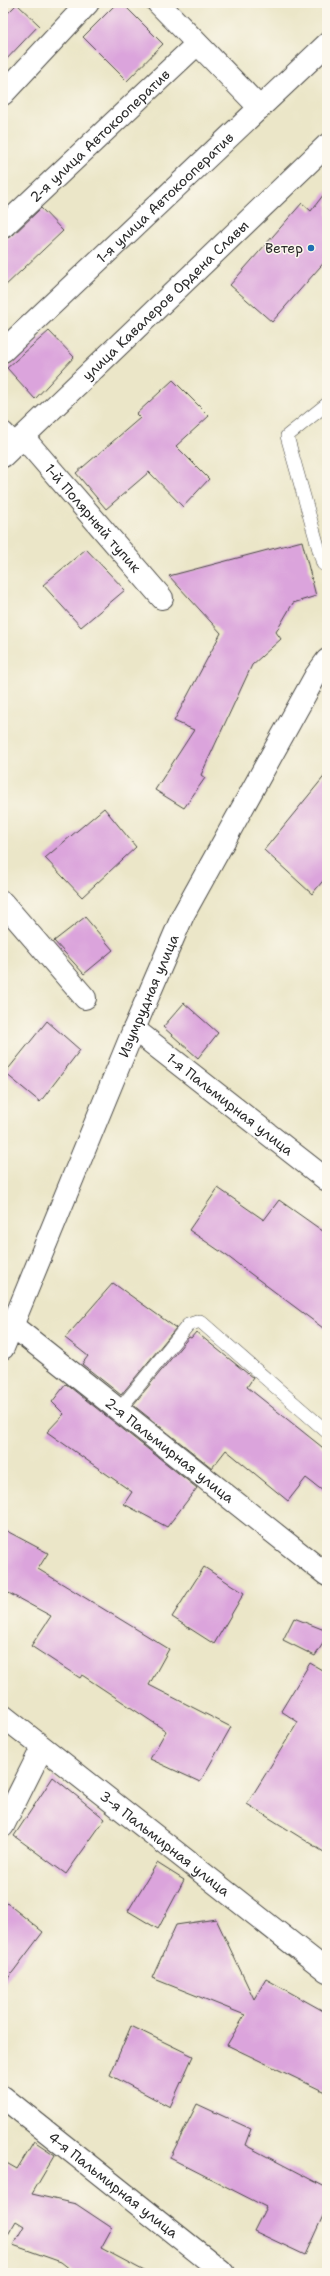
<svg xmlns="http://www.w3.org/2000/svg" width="330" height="2276" font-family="'Shantell Sans',sans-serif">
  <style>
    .building { fill: #dba4dc }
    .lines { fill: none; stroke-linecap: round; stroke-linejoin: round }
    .service-casing { stroke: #484743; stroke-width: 14 }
    .minor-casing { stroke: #484743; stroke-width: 24 }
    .tertiary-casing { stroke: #484743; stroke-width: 24 }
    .service { stroke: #fff; stroke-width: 13 }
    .minor { stroke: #fff; stroke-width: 22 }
    .tertiary { stroke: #fff; stroke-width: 22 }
    .poi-dot { fill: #1f6fb2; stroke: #fbf7ec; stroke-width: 1.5 }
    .labels { text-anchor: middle; stroke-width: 3; stroke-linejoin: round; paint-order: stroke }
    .street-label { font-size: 14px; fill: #2b2b2b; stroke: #fbf7ec }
    .poi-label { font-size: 14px; fill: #2b2b2b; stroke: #fbf7ec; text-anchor: end }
  </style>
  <rect width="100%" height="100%" fill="#fbf7ec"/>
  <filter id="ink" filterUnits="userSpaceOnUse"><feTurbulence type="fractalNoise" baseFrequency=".025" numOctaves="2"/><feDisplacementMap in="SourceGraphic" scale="8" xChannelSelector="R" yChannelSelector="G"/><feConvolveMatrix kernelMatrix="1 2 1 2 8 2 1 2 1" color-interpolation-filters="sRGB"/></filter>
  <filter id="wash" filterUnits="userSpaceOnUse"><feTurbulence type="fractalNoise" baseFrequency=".012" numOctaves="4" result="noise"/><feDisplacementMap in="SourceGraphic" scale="16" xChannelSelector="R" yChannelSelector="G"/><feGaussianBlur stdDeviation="0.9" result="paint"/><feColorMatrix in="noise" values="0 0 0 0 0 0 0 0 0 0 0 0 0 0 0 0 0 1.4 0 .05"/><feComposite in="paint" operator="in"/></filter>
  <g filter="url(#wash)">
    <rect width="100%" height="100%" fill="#ebe6c8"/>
    <g id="blocks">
      <path class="building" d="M117,3H122L163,44L127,81L83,37Z
        M17,4L39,25L3,63V18Z
        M327,190V259L272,322L230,285L302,203L311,211Z
        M41,208L63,231L3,288V239L12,236Z
        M49,331L74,357L35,399L7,368Z
        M173,380L209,416L176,446L209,479L183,507L149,472L106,509L76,473L140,418L136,414Z
        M302,541L316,596L293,603L276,632L281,639L252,665L201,775L205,778L184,808L155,790L194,730L174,721L221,633L169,576Z
        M86,549L125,590L81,627L43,585Z
        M327,773V876L312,894L264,850Z
        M104,808L136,847L82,897L45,858Z
        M85,917L113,950L84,974L54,941Z
        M184,1003L218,1033L198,1058L163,1027Z
        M47,1021L80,1050L40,1102L5,1073Z
        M218,1188L264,1220L279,1200L327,1234V1331L227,1256L189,1230Z
        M113,1283L176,1328L121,1395L82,1364L88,1356L65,1338Z
        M196,1332L253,1378L247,1387L327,1451V1494L306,1478L288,1501L226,1450L212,1468L133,1405L189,1337L191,1338Z
        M66,1384L197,1488L167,1527L124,1504L132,1492L47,1432L64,1414L52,1402Z
        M3,1529L48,1553L38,1569L169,1649L149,1685L231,1727L200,1782L150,1759L166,1731L82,1675L80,1678L31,1646L51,1616L3,1590Z
        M204,1567L244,1593L214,1644L172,1617Z
        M294,1618L327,1631V1637L315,1656L283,1640Z
        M310,1663L327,1673V1854L247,1804L298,1722L281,1711Z
        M53,1777L105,1819L66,1874L14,1836Z
        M157,1863L184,1880L158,1929L128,1911Z
        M3,1900L43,1932L3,1985Z
        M216,1919L254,1999L266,1979L327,2013V2093L227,2045L245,2015L152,1978L176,1925Z
        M131,2026L193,2056L170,2107L110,2075Z
        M197,2104L251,2129L245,2145L327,2188V2207L305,2255L254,2231L266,2207L170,2158Z
        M34,2141L55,2155L32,2194L76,2204L112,2228L101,2248L148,2273H75L61,2262L13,2245L24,2226L16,2221L3,2243V2161L17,2169Z"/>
    </g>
  </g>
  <g filter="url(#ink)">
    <use href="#blocks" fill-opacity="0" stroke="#484743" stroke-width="1"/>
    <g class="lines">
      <defs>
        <path id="service" d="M323,564L287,436L327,404
          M119,1410L188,1325L200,1321L326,1431"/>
        <g id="minor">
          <path d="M158,3L260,108"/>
          <path d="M3,94L88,3"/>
          <path id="s1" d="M3,227L197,44"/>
          <path id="s2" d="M3,351L327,44"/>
          <path d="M3,433L15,445"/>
          <path id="s3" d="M23,437L162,598"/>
          <path d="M3,903L85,998"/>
          <path id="s4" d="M134,1029L327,1180"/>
          <path id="s5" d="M13,1326L327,1575"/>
          <path id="s6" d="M3,1348L134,1029L183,915L316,675L327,660"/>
          <path id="s7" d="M3,1716L327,1971"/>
          <path d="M3,1826L42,1748"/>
          <path id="s8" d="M3,2097L224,2273"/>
        </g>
        <g id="tertiary">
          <path id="s9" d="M3,456L327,145"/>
        </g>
      </defs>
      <use href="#service" class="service-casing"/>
      <use href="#minor" class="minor-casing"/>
      <use href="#tertiary" class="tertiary-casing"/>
      <use href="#service" class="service"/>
      <use href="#minor" class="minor"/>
      <use href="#tertiary" class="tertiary"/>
    </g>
  </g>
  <circle class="poi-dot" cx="311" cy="248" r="4"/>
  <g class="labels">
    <g class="street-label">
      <text dy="5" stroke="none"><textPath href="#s1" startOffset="133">2-я улица Автокооператив</textPath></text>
      <text dy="5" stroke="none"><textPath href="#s2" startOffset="223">1-я улица Автокооператив</textPath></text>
      <text dy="5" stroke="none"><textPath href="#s9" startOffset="225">улица Кавалеров Ордена Славы</textPath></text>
      <text dy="5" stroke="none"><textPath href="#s3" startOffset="107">1-й Полярный тупик</textPath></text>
      <text dy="5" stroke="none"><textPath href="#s6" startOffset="381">Изумрудная улица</textPath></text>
      <text dy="5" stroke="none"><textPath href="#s4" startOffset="122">1-я Пальмирная улица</textPath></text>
      <text dy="5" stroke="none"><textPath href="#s5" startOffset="200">2-я Пальмирная улица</textPath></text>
      <text dy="5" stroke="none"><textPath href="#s7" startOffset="206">3-я Пальмирная улица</textPath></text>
      <text dy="5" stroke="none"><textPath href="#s8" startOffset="141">4-я Пальмирная улица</textPath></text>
    </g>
    <g class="poi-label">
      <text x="303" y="253">Ветер</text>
    </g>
  </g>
  <rect width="330" height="2276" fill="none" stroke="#fbf7ec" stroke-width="16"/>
</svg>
